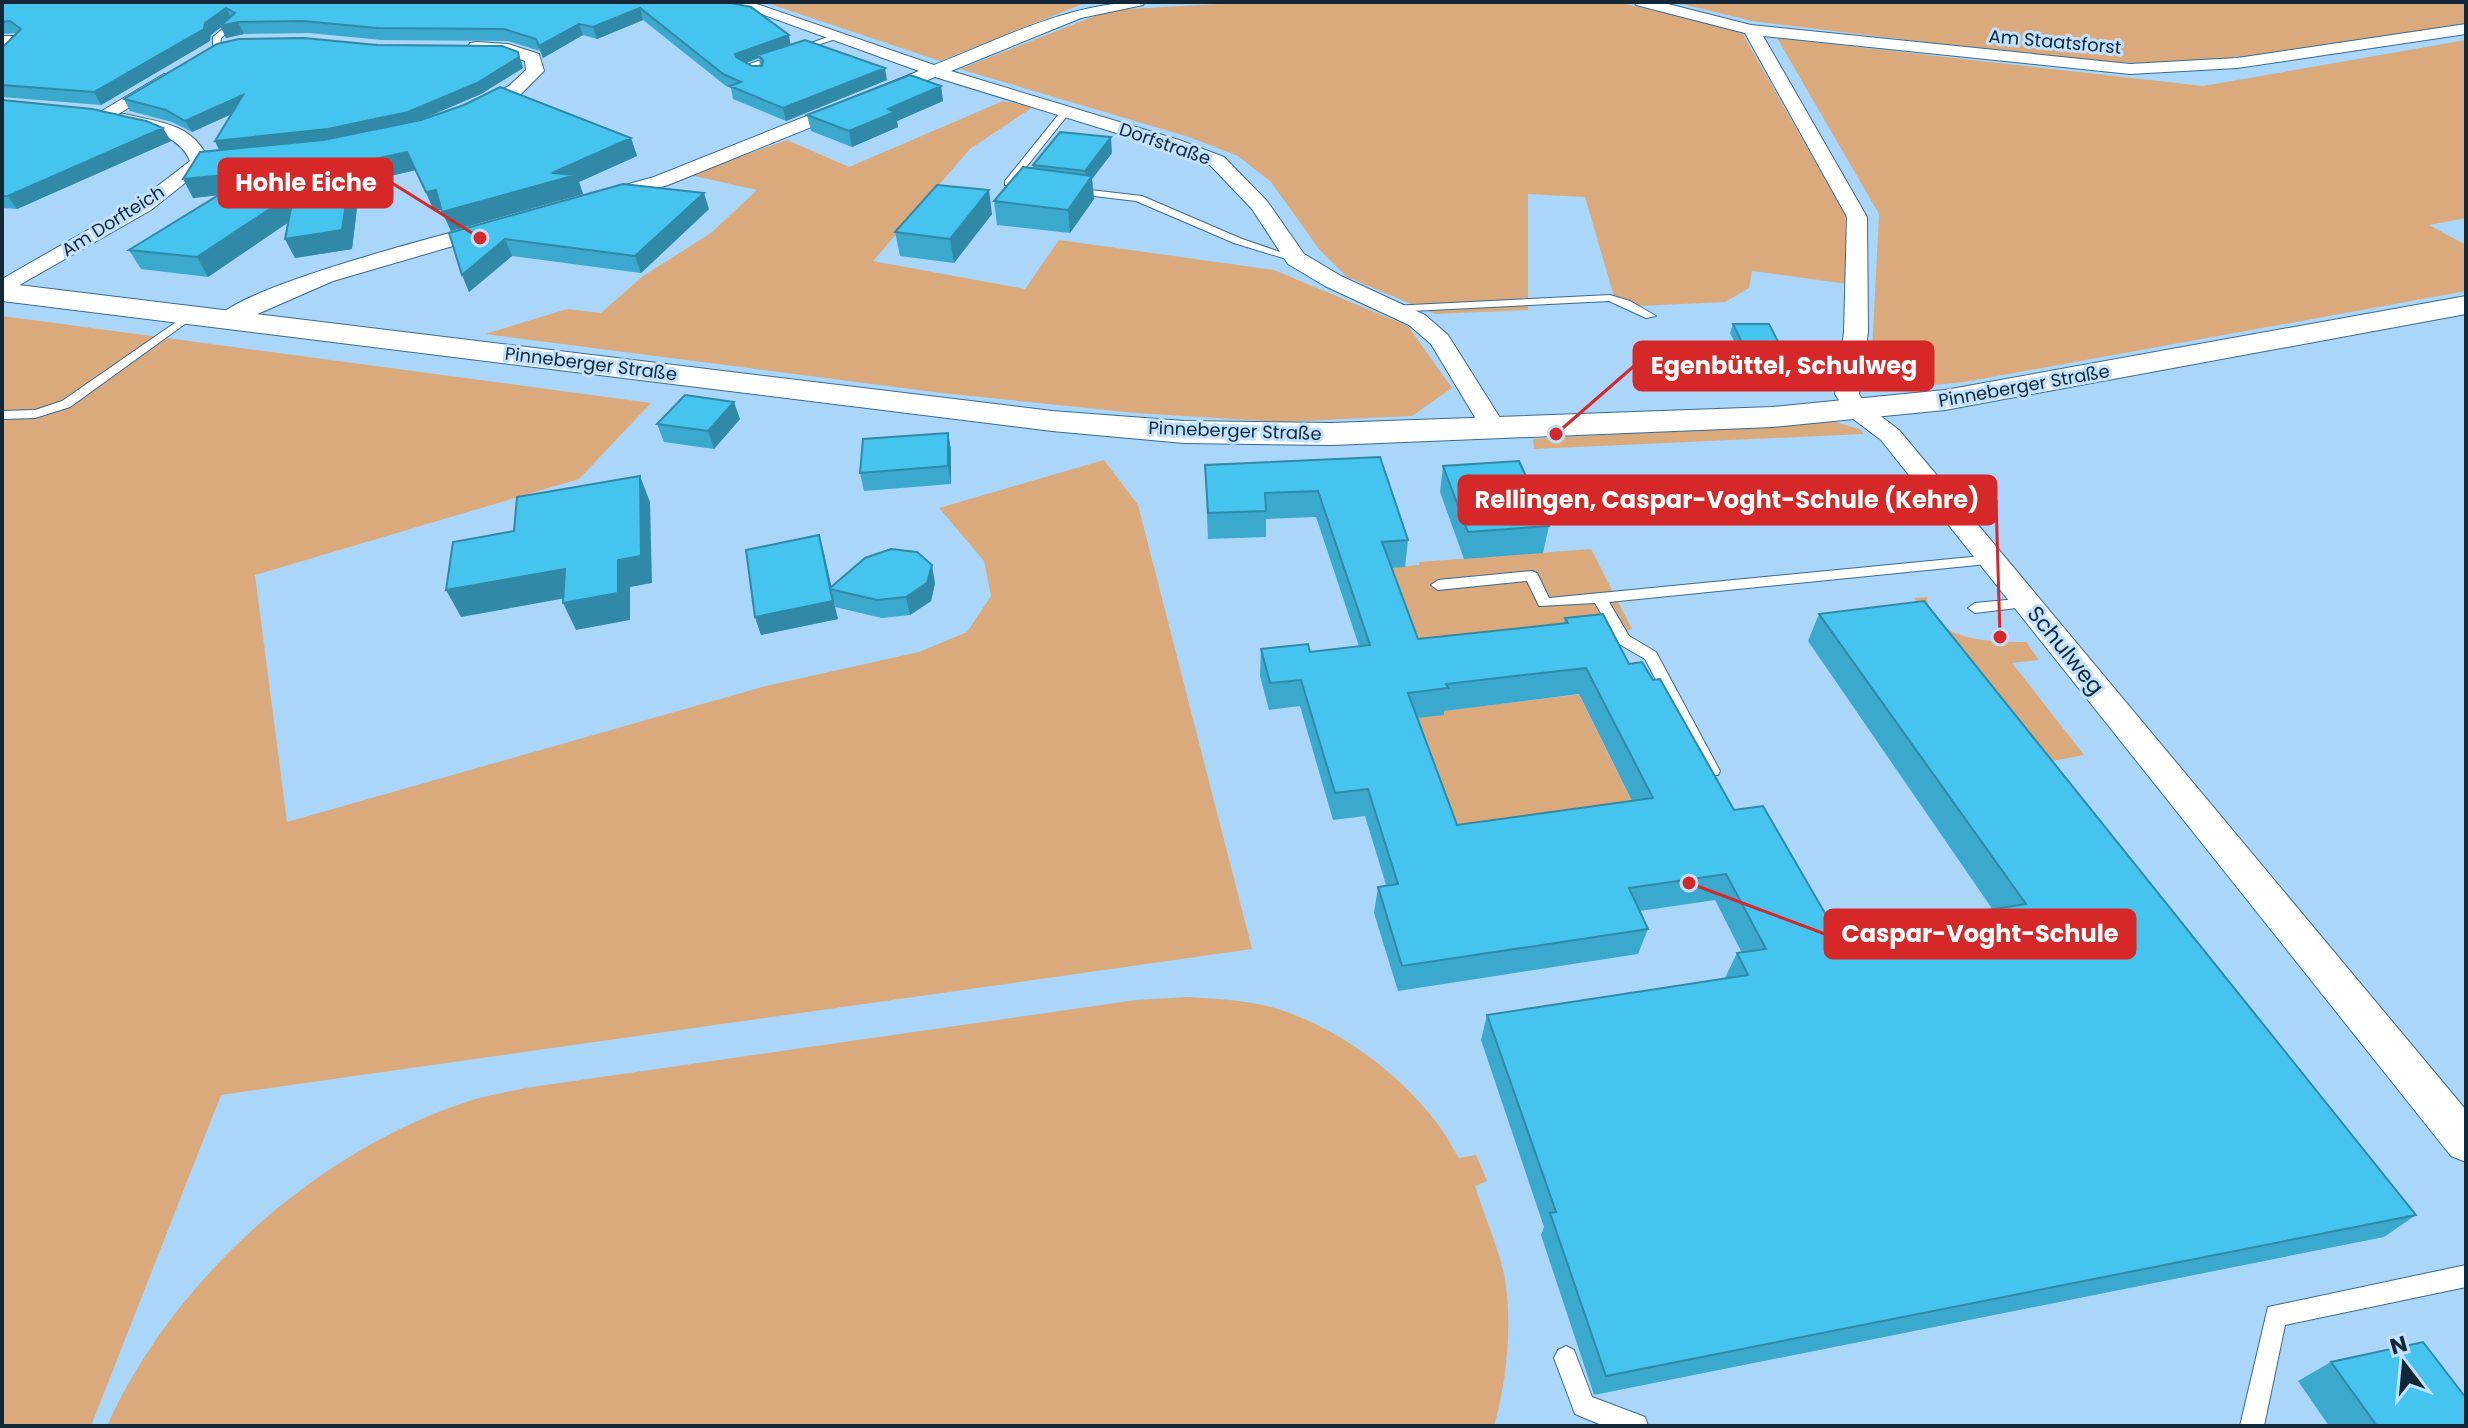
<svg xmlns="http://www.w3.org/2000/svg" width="2468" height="1428" font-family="Poppins,sans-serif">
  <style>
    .green { fill: #daaa7c }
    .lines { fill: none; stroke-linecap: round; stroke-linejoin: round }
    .service-casing { stroke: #376a93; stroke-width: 2 }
    .minor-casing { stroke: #376a93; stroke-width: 2 }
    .secondary-casing { stroke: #376a93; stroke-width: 2 }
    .service { fill: #fff; fill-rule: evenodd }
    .minor { fill: #fff; fill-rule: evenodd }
    .secondary { fill: #fff; fill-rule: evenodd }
    .wall { fill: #3aa9cd; fill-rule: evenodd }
    .shaded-wall { fill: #3089a7 }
    .building { fill: #44c4ee; stroke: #3089a7; stroke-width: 2; fill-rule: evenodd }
    .labels { text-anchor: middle; stroke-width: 6; stroke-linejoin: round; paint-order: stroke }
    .far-street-label { font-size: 18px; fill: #122839; stroke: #c1e1fd }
    .street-label { font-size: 22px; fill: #122839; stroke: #c1e1fd }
    .leader { fill: none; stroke: #d62828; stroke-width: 3 }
    .callout-dot { fill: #d62828; stroke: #c1e1fd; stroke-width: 3 }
    .callout { fill: #d62828; stroke: #d62828; stroke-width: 3 }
    .callout-label { font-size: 24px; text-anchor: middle; font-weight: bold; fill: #fff }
  </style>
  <rect width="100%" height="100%" fill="#aad6fa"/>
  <path class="green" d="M764,2H1095L1080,5L940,61Z
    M1254,2H1617L1741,31L1845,215L1848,284L1752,271L1749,288L1725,302L1617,307L1585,197L1528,194V310L1435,314L1347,277L1319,249L1271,182L1238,156L1189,137L960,69L1110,10Z
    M1673,2H2466V25L2183,65L2073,60L1752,21Z
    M1777,38L2203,86L2466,40V218L2429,225L2466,245V291L1964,382L1870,391L1879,214Z
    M1003,101L1033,107L970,149L873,261L1025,289L1059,240L1274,270L1408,326L1452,388L1412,416L1279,422L1136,413L942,393L485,334L567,309L601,313L643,276L711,233L757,190L690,175L787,140L849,167Z
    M2,316L651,403L579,479L255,575L287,822L766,686L919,652L967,632L991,596L984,561L939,508L1104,460L1138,505L1252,949L221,1095L91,1426H2Z
    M1835,422L1862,430L1863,434L1534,449L1533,439Z
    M1591,549L1632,629L1596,640L1424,665L1372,569L1419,565V562Z
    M1927,597C1930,642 1993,642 2026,642L2039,660L2012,663L2084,755L2042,763L1914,598Z
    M1583,694L1580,697L1643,824L1453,851L1405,719L1443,715L1442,711Z
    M1187,997C1219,999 1253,1000 1284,1011C1339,1030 1396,1071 1432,1117C1443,1129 1450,1144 1459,1158L1476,1155L1487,1181L1475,1186C1484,1215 1497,1244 1504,1274C1513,1318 1507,1383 1494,1426H107C173,1279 318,1149 472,1100C489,1095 508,1092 525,1088L1136,1000Z"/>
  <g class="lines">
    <defs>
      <path id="service" d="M231,22L238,24L221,38L219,50H213V37Z
        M834,35L841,37L753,67L761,71V75H755L741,67Z
        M1063,109L1071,111L1015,181L1034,184V188L1005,185V181Z
        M1073,188L1142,196L1242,239L1301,259L1296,262L1234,243L1136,201L1069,193V189Z
        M1610,295L1630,301L1656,316L1646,318L1609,301L1391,312L1385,309L1391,306Z
        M192,311L196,312V316L70,407L35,418L2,419V411L35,410L62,401Z
        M1992,555L1999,560L1997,563L1609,602L1629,636L1656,652L1720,771L1718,775H1706L1645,659L1619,644L1595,603L1539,606L1527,581L1438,590L1431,585L1438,580L1532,571L1537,573L1549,598Z
        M2028,598L2033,600L2035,603L2033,606L1975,613L1968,608L1975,603Z
        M2466,1265V1287L2285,1325L2264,1426H2240L2268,1307Z
        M1566,1346L1574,1350L1592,1397L1645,1417L1648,1426H1604L1575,1414L1554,1358L1558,1350Z"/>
      <path id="minor" d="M728,2H751L934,65C1003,38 1070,2 1145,2L1143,5L1081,18L951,71L1179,140L1224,157L1267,201L1304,254L1341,276L1425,315L1448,335L1507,429L1503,434H1485L1431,344L1409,325L1325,286L1288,264L1252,209L1210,165L1165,148L935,77L668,185L600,204L593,202L590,198L593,194L654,177L919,71Z
        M1634,2H1660L1751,25L2130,64L2237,58L2466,24V34L2237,68L2130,74L1763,36L1867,217L1868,332L1859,394L1866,405L1899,430L2466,1110V1162L2451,1156L1881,440L1848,415L1835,394L1844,332L1847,217L1745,33L1636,5Z
        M2,36H17L25,41L8,58L2,59Z
        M476,42L508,44L539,54L544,71L521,94L474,116L468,115L465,111L468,107L509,86L526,70L525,61L506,54L470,51L468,47L470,43Z
        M164,74L170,75L173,79L170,83L110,119L104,120L95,115Z
        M124,114C162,123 194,123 210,163L151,210L2,295V279L137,202L190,161C179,133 145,130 118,123L115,119L118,115Z
        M494,222L501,224L504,228L501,232L333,281L237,323H221L218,318C240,287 447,233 494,222Z"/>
      <path id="secondary" d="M2,283L1052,411L1184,421L1332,423L1772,407L1945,390L2466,296V314L1945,410L1772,427L1332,445L1184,443L1052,431L2,301Z"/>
    </defs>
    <use href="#service" class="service-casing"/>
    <use href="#minor" class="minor-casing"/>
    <use href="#secondary" class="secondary-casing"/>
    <use href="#service" class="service"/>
    <use href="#minor" class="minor"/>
    <use href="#secondary" class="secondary"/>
  </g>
  <path class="wall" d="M2,2H726L791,44L887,80L786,121L733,99L731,88L726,86L643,20L597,39L583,35L543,58L540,51L508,41L382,40L309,33L244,34L226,38L221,27L211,35L210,41L101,105L2,97V48L17,33L2,34ZM759,58L760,66H752L746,63Z
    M377,45L518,52L523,68L481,94L420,120L631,138L637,156L579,182L583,194L451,231L442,209L434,211L416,170L360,183L352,249L295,258L285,239L288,222L208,277L141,269L129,250L218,195L193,198L219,150L215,141L232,114L192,132L172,122L130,111L124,99Z
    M941,86L943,101L897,121L898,127L852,147L811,131L807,115Z
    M2,100L171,141L17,209L2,208Z
    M1112,153L1092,179L1094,199L1070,233L997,225L994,201L1033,169V165Z
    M709,209L641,273L512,256L469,292L449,233Z
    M992,214L954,263L900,256L895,232Z
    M1733,324L1785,355L1782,363H1745L1730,333Z
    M740,419L714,449L664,442L657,424Z
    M948,433L951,450V484L864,491L860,473Z
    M1380,457L1408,540L1405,567L1391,568L1418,639L1564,623L1565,618L1653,680L1734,810L1837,934L1993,910L1808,641L1819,614L2416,1215L2384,1237L1594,1395L1541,1235L1544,1227L1481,1040L1487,1015L1725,978L1737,953H1742L1715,900L1640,911L1648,929L1638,954L1398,991L1374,913L1378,887L1386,885L1365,816L1333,820L1300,706L1269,710L1260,676L1261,649L1310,652L1359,646L1316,517L1266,519V537L1208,539L1206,491L1205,465ZM1579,694L1632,801L1457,825L1418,718L1444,715V711Z
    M1443,466L1549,526L1543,553L1464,559L1440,492Z
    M819,535L831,587L935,583L931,601L910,615L882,618L835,607L838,619L761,635L755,617Z
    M2331,1362L2466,1426H2329L2298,1381Z"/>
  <path class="shaded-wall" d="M226,8L232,19L238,22L244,34L226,38L221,27L211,35L210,41L101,105L94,92L205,23Z
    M640,8L643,20L597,39L593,27Z
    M579,24L583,35L543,58L539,46Z
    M789,35L791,47L758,55L759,58L738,66L735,54Z
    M518,52L523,68L481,94L413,123L333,141L221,153L215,141Z
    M885,68L887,80L786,121L783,108Z
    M941,86L943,101L897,121L898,127L852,147L849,131L888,109Z
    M243,95L249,106L192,132L185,121Z
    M163,128L171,141L17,209L8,196Z
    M1111,137L1112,153L1092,179L1094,199L1070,233L1068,210L1086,184L1085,171Z
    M631,138L637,156L579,182L583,194L451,231L442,212L552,173Z
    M407,152L416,170L360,183L352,249L295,258L285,239L352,164Z
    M256,172L265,190L193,198L183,179Z
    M436,190L444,209L434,211L426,192Z
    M989,190L992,214L954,263L950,239Z
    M294,193L304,212L208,277L197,257Z
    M704,193L709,209L641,273L635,256Z
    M505,239L512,256L469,292L462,275Z
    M734,402L740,419L714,449L708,431Z
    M948,433L951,450V484L948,466Z
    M640,476L650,502L652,583L630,587V620L576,630L563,603L618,560Z
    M819,535L824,553L832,589H830Z
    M932,565L935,583L931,601L910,615L906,597Z
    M565,569L577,596L461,617L446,590Z
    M830,589L838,619L761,635L755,617Z"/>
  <path class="building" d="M2,2H726L751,7L789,35L735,54L736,57L752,66H762L763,60L758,55L805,40L885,68L783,108L730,86L741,82L723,74L640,8L593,27L579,24L539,46L536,39L504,29L377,28L303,21L238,22L220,26L235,13L226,8L205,23L204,29L94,92L2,85V48L21,29L10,21L2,22Z
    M304,38L377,45L502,46L518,52L519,57L477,83L408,112L328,129L215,141L243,95L185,121L166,110L124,99L217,44L239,39Z
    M910,75L941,86L888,109L895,112L849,131L807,115Z
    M500,87L631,138L552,173L576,175L442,212L436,190L426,192L407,152L352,164L342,230L285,239L294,193L197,257L129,250L256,172L183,179L200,152L323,140L421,120L464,105Z
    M2,100L92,109L146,121L163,128L8,196H2Z
    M1060,132L1111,137L1085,171L1033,165Z
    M1023,167L1092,176L1068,210L994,201Z
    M623,184L704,193L635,256L505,239L462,275L449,233Z
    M937,185L989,190L950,239L895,232Z
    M1733,324H1769L1785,355H1748Z
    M685,395L734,402L708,431L657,424Z
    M948,433V466L860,473L863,439Z
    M1380,457L1408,540L1382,542L1418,639L1568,623L1565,618L1603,614L1629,664L1642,662L1653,680L1660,679L1734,810L1763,806L1837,934L2026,904L1819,614L1924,601L2416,1215L1606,1376L1550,1213L1556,1212L1487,1015L1748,975L1737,953L1766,949L1726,874L1629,888L1648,929L1402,966L1378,887L1398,884L1368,789L1335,793L1301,680L1270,683L1261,649L1308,644L1310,652L1370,645L1318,491L1265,493L1266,511L1208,513L1205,465ZM1586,668L1653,798L1457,825L1408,693L1448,688L1446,684Z
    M1519,461L1549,526L1468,532L1443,466Z
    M640,476L641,556L618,560V593L563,603L565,569L446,590L453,542L514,531L517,497Z
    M819,535L830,588L865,558L891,549L917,552L932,565L927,583L906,597L877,600L830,589L833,601L755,617L746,550Z
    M2423,1342L2466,1398V1426H2377L2331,1362Z"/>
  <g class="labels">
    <g class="far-street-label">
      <text transform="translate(2055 42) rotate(5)" y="6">Am Staatsforst</text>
      <text transform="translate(1165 144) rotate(19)" y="6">Dorfstraße</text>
      <text transform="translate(113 221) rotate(-32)" y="6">Am Dorfteich</text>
      <text transform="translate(591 364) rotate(7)" y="6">Pinneberger Straße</text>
      <text transform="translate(2024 386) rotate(-10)" y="6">Pinneberger Straße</text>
      <text transform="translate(1235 431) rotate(2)" y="6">Pinneberger Straße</text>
    </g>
    <g class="street-label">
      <text transform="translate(2066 650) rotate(51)" y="8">Schulweg</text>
    </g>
  </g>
  <path class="leader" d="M480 238L392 183M1556 434L1634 366M2000 637L1996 500M1689 883L1825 934"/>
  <g class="callout-dot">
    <circle cx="480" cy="238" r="8"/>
    <circle cx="1556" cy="434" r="8"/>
    <circle cx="2000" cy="637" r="8"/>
    <circle cx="1689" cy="883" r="8"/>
  </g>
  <g class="callout">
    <rect x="219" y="159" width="173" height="48" rx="8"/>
    <rect x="1634" y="342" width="299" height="48" rx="8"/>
    <rect x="1459" y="476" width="537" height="48" rx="8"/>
    <rect x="1825" y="910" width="310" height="48" rx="8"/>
  </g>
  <g class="callout-label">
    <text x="306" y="191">Hohle Eiche</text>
    <text x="1784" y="374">Egenbüttel, Schulweg</text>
    <text x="1727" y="508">Rellingen, Caspar-Voght-Schule (Kehre)</text>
    <text x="1980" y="942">Caspar-Voght-Schule</text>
  </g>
  <rect width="2468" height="1428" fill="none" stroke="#122839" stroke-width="8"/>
  <g transform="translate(2404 1364) rotate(344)" stroke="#c1e1fd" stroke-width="6" paint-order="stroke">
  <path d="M0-6L14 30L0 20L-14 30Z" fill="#122839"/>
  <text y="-12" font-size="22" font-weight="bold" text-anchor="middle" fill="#122839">N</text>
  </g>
</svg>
